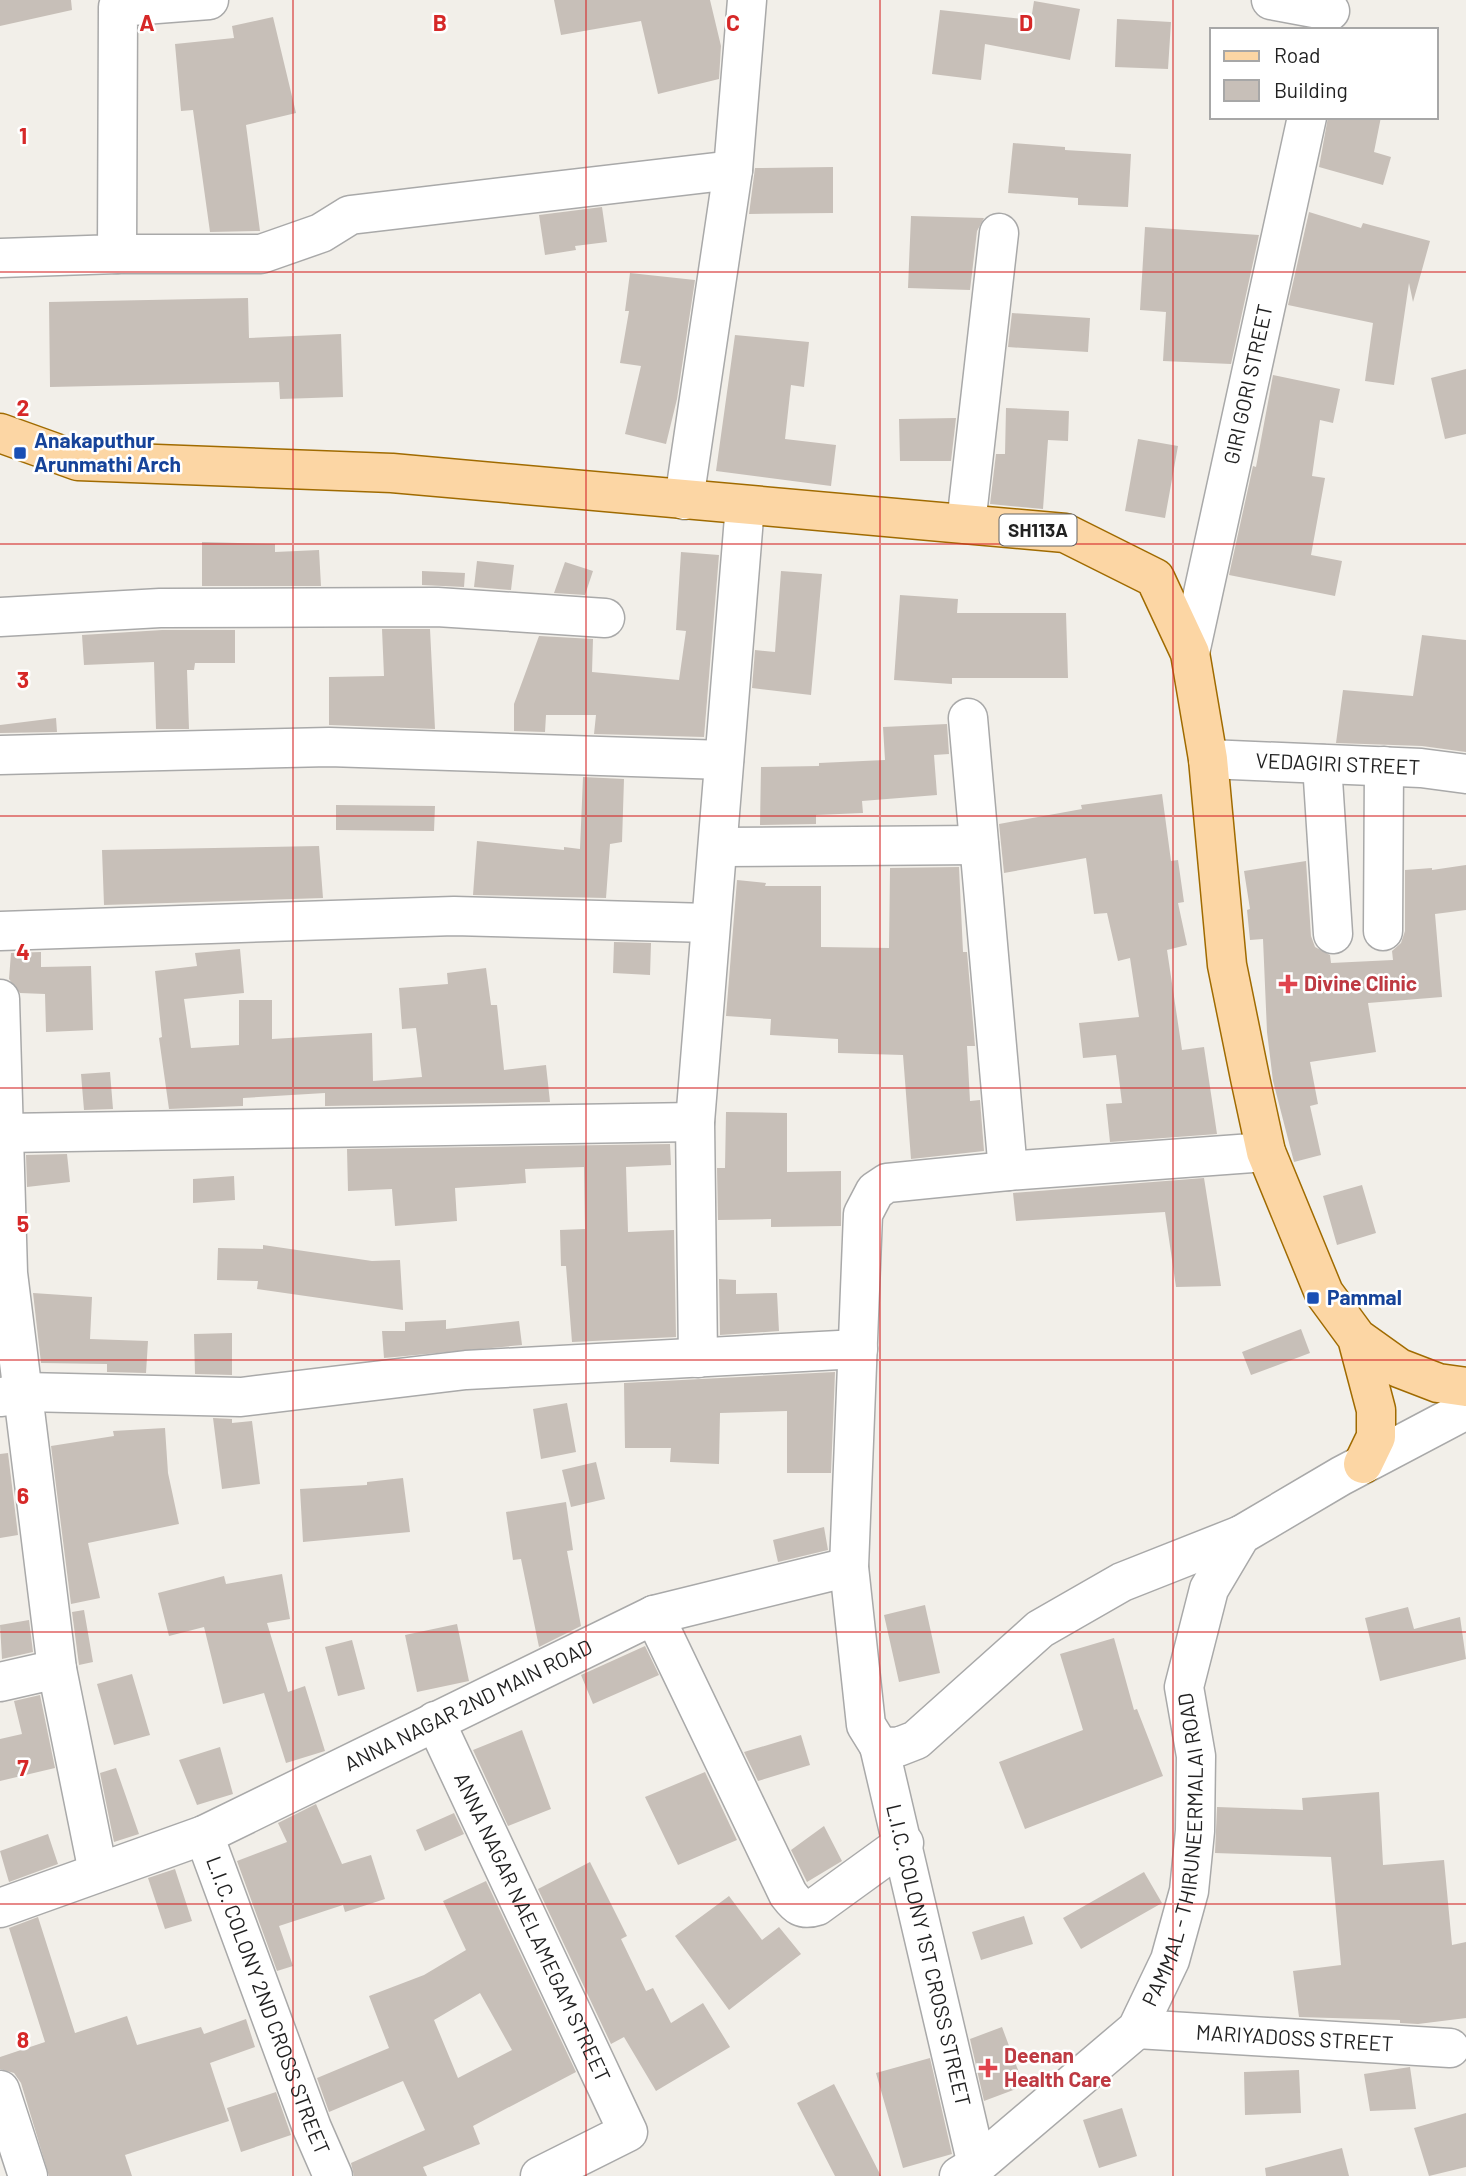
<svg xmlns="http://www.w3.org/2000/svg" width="1466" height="2176" font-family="Barlow,sans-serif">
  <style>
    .building { fill: #c7bfb8; fill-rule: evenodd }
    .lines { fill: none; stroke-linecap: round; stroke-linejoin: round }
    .minor-casing { stroke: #a9a9a9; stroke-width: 41 }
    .major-casing { stroke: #a06b00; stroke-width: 41 }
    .minor { stroke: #fff; stroke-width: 38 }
    .major { stroke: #fcd6a4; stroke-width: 38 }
    .grid { fill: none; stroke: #d62828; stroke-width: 2; stroke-opacity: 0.55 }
    .transit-dot { fill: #1a4fb4; stroke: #fff; stroke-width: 2.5 }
    .health-dot { fill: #e0444e; stroke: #fff; stroke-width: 2.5 }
    .labels { text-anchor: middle; stroke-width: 5; stroke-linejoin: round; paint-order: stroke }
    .shield { fill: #fff; stroke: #646464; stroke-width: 2 }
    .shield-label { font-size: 19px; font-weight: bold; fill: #222 }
    .street-label { font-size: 21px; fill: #222; stroke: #fff }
    .transit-label { font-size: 21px; font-weight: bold; fill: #164399; stroke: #fff; text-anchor: start }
    .health-label { font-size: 21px; font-weight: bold; fill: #be3a42; stroke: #fff; text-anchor: start }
    .grid-label { font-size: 23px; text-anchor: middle; font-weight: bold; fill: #d62828; stroke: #fff; stroke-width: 5; stroke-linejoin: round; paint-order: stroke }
  </style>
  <rect width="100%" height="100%" fill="#f2efe9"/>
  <path class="building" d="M0,0H71L72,10L0,26Z
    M554,0H710L721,46L719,79L658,94L641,21L561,35Z
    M1034,1L1080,9L1070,60L985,44L981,80L932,74L940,10L1031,20Z
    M273,17L296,113L246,125L260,231L210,232L193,110L181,111L175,44L234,38L232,26Z
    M1117,19L1171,22L1168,69L1115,67Z
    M1328,117H1381L1374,152L1391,157L1383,185L1319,167Z
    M1013,143L1065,147V150L1131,154L1128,207L1078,205V198L1008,193Z
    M833,167V213L749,214L755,168Z
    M602,207L607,242L575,246L576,250L545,255L539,215Z
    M1309,212L1361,228L1363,223L1430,241L1413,302L1409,283L1394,385L1365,381L1373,323L1288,305Z
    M911,216L984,218L977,231L970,290L908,288Z
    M1145,227L1259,235L1231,364L1163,361L1166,312L1140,310Z
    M630,273L695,280L677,399L666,444L625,434L641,366L620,363L629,311H625Z
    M248,298L249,338L341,334L343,397L280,399L279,382L50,387L49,302Z
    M1012,313L1090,318L1088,352L1008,347Z
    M735,335L809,342L804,387L791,385L785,439L836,445L831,486L716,471Z
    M1466,369V434L1445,439L1431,378Z
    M1273,375L1340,389L1333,423L1320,420L1312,476L1325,478L1311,555L1342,561L1335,596L1229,575L1253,466L1256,467Z
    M1006,408L1069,411L1068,441L1048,440L1043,509L990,504L996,454H1005Z
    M956,418L951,461H900L899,419Z
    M1138,439L1178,446L1165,518L1125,511Z
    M202,542L275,544V552L319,550L321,586H202Z
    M681,552L719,555L704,737L594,734L596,715H546L545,732L514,731V704L539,636L593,639L592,672L679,680L686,631L676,630Z
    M477,561L514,565L511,590L474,587Z
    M565,562L593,571L585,595L554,593Z
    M422,571L465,573L464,587L422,585Z
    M781,571L822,574L811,695L752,688L755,650L775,652Z
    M900,595L958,599L957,613H1066L1068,678H952V684L894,680Z
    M382,629H430L435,729L329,725V677L384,676Z
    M162,630H235V663H195L194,670H187L189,729H156L154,662L84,665L82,635Z
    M1422,635L1466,640V752L1422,746L1336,743L1343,690L1413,696Z
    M56,718L57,732L0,733V725Z
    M947,724L949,754L934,755L937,795L862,801L863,813L816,815V824L760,825L761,767L819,766V763L885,760L883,727Z
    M583,777L624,779L622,842L610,844L606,898L473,895L477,841L564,850V847L580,849Z
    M1162,794L1171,861L1178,860L1184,902L1178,903L1187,945L1167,950L1182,1050L1204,1047L1217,1134L1110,1142L1106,1104L1122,1103L1116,1055L1083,1058L1079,1023L1139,1017L1130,958L1118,961L1107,913L1094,914L1086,858L1004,873L999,824L1082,809L1081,805Z
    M336,805L435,806L434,831L336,830Z
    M319,846L323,898L104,905L102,850Z
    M1306,861L1311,936L1315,947L1330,955L1331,963L1393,960L1392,951L1401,943L1405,931V870L1432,868V870L1466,865V910L1435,914L1442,997L1368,1003L1376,1052L1310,1062L1318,1104L1310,1106L1321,1155L1294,1162L1273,1081L1267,1032L1263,939L1250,940L1247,910L1250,909L1244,871Z
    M959,867L963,952H967L975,1046H967L970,1101L980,1100L984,1151L911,1159L903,1055L838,1053V1039L770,1035L771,1019L726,1016L737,880L766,883L765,886H821V947L889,948L890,868Z
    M614,942L651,943L650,975L613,973Z
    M240,949L244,993L184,999L191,1048L239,1045V1000H272V1039L372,1033L373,1081L422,1077L416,1028L402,1029L399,988L448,984L447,973L486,968L491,1005H497L504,1070L546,1065L550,1102L325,1106V1093L243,1098V1106L169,1109L159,1038L162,1037L155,971L197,966L195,953Z
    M41,952V967L91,966L93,1030L46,1032L45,994L20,993L9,979L11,953Z
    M110,1072L113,1109L84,1110L81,1074Z
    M726,1112L787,1113V1172L841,1171V1226L771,1227V1219L718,1220L717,1168H725Z
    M670,1144L671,1165L626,1167L628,1232L674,1230L676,1337L572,1342L566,1266H561L560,1230L585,1229L584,1167L525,1169L526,1183L455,1188L457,1221L395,1226L392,1189L348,1191L347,1149Z
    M67,1154L70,1182L27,1187L26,1155Z
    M234,1176L235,1200L193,1203V1179Z
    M1204,1178L1221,1286L1176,1287L1165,1212L1016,1221L1013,1193Z
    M1362,1185L1376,1233L1337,1245L1323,1196Z
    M263,1245L372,1261L400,1260L403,1310L257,1289L258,1281L217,1280L218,1248L263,1249Z
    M719,1279L736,1280V1294L777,1293L779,1331L720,1335Z
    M33,1293L92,1297L90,1339L148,1341L146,1373L107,1372V1364L41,1363Z
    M446,1320V1329L519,1321L522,1345L384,1358L382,1331H405V1322Z
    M1301,1329L1310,1353L1251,1375L1242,1352Z
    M232,1333V1375L195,1374L194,1334Z
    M835,1372L831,1473H787V1411L720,1413L719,1464L670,1462L671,1448H625L624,1383Z
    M567,1403L576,1452L541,1459L533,1409Z
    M213,1418L232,1419V1423L252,1421L260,1484L222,1489Z
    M165,1428L168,1473L179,1524L88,1543L100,1598L71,1604L51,1446L114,1436L113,1431Z
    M8,1453L18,1535L0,1538V1454Z
    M596,1462L605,1499L571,1507L562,1470Z
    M403,1478L410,1532L303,1542L300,1489L367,1485V1482Z
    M566,1502L573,1550L567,1551L581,1626L539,1647L521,1559L513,1560L506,1512Z
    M824,1527L828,1550L778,1562L773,1540Z
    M282,1574L290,1619L267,1623L288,1692L305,1686L325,1751L286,1763L264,1693L223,1704L204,1627L169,1636L158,1593L224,1576L226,1584Z
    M925,1605L940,1673L899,1682L884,1615Z
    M1408,1607L1414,1629L1460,1617L1466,1659L1380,1681L1365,1618Z
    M84,1610L93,1662L79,1665L72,1612Z
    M29,1620L33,1652L2,1659L0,1625Z
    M457,1624L469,1681L417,1692L405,1635Z
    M1114,1638L1134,1710L1137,1709L1163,1776L1025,1829L999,1762L1083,1730L1060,1654Z
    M352,1640L365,1689L338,1696L325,1647Z
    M645,1646L659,1675L593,1704L581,1675Z
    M132,1674L150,1735L114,1745L97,1684Z
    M40,1695L55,1768L0,1781V1739L22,1734L14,1701Z
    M522,1730L551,1809L508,1826L473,1750Z
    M801,1735L810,1765L758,1781L744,1752Z
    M220,1747L233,1794L197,1805L179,1760Z
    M116,1768L139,1834L114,1842L100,1773Z
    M705,1772L737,1840L678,1865L645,1797Z
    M1379,1792L1383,1865L1444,1860L1452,1945L1466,1942V2018L1418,2024L1400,2023V2020L1299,2017L1293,1971L1341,1965L1331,1857L1215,1853L1217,1807L1303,1810L1302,1798Z
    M316,1804L342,1864L371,1855L385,1899L345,1912L343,1905L279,1926L293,1966L277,1971L237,1861L287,1842L278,1823Z
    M454,1813L464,1834L425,1851L416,1830Z
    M824,1826L842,1861L807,1882L791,1850Z
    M48,1834L58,1864L9,1882L0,1851Z
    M590,1862L627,1936L621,1939L646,1991L653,1988L671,2023L703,2003L730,2047L656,2091L624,2037L611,2044L538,1889Z
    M175,1869L192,1921L165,1929L148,1878Z
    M1144,1872L1162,1903L1081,1949L1063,1918Z
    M486,1881L576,2072L473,2126L480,2144L423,2167L427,2176H354L351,2163L425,2130L403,2081L329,2112L317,2078L389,2048L369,1996L424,1975L466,1950L443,1901ZM480,1993L512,2050L458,2078L434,2020Z
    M729,1896L762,1940L779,1927L801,1954L729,2010L675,1936Z
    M1024,1916L1033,1944L981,1960L972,1932Z
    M38,1917L75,2033L127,2016L137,2045L201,2027L204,2034L246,2019L255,2047L210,2063L229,2121L125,2155L132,2176H49L21,2083L14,2073L0,2069V2057L45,2042L9,1928Z
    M1002,2027L1024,2086L984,2101L970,2039Z
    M930,2058L952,2154L903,2168L876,2073Z
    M1410,2067L1416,2109L1370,2111L1364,2074Z
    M1299,2070L1301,2113L1245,2115L1244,2072Z
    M834,2084L881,2176H835L797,2103Z
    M276,2092L291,2135L241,2152L227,2108Z
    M1122,2108L1137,2156L1099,2168L1083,2120Z
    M1466,2113V2167L1429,2176L1414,2128Z
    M1342,2148L1349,2176H1266L1265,2168Z"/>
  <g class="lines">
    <defs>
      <g id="minor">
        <path d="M1271,0L1330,11"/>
        <path d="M117,254H261L321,233L350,215L733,170"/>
        <path d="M0,258L117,254L118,7L209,0"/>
        <path d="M684,500L733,170L747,0"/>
        <path d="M966,524L999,233"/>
        <path d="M0,617L160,608L437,607L605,618"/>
        <path id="s1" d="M1190,653L1307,117"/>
        <path d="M968,718L1008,1171"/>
        <path d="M0,755L329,747L724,760"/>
        <path id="s2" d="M1208,759L1421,768L1466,774"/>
        <path d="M1322,764L1333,934"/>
        <path d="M719,847L979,845"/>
        <path d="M0,931L454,916L709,923"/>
        <path d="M1383,931L1384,766"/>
        <path d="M0,999L8,1273L57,1669L98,1872"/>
        <path d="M4,1133L695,1122"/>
        <path d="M698,1358L695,1122L745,505"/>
        <path d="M2,1397L25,1392L241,1397L466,1370L858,1349"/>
        <path d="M1241,1535L1122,1582L1040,1629L916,1740L898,1747L879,1746L866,1725L849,1567L863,1214L875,1191L887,1183L1008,1171L1266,1152"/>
        <path d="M654,1615L788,1894C797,1906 802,1911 817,1906L904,1843"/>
        <path d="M0,1682L57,1669"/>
        <path id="s3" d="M435,1721L628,2132L540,2176"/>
        <path id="s4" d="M879,1746L977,2165"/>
        <path id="s5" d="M204,1835L312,2128L333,2176"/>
        <path id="s6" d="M0,1908L204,1835L654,1615L849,1567"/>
        <path id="s7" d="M1137,2029L1450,2048"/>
        <path d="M0,2090L28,2176"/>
        <path id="s8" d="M959,2176L977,2165L1137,2029L1170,1960L1189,1891L1195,1831L1196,1756L1184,1687L1209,1589L1241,1535L1341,1476L1466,1410"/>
      </g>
      <path id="major" d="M0,433L78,461L392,473L1065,533L1155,578L1190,653L1208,759L1227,965L1250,1078L1266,1152L1324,1293L1357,1338L1399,1368L1438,1383L1466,1387
        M1357,1338L1376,1410V1437L1363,1464"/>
    </defs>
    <use href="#minor" class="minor-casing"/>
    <use href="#major" class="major-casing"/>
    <use href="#minor" class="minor"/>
    <use href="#major" class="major"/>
  </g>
  <path class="grid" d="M293,0V2176M586,0V2176M880,0V2176M1173,0V2176M0,272H1466M0,544H1466M0,816H1466M0,1088H1466M0,1360H1466M0,1632H1466M0,1904H1466"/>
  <g class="transit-dot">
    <rect x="13" y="446" width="14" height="14" rx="3.5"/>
    <rect x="1306" y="1291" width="14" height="14" rx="3.5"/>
  </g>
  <g class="health-dot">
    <path d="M1284.5 973.5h7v7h7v7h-7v7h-7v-7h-7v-7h7z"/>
    <path d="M984.5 2057.5h7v7h7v7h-7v7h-7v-7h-7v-7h7z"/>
  </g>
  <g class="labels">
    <rect class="shield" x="999.5" y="514.5" width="77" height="31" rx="5"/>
    <g class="shield-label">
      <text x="1038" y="537">SH113A</text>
    </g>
    <g class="street-label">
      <text dy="7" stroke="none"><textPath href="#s1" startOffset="275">GIRI GORI STREET</textPath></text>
      <text dy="7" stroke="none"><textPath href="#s2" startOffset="130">VEDAGIRI STREET</textPath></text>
      <text dy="7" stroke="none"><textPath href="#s6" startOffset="511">ANNA NAGAR 2ND MAIN ROAD</textPath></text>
      <text dy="7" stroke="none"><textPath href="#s8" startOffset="418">PAMMAL - THIRUNEERMALAI ROAD</textPath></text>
      <text dy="7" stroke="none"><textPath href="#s3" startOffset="228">ANNA NAGAR NAELAMEGAM STREET</textPath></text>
      <text dy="7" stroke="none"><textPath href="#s4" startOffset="215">L.I.C. COLONY 1ST CROSS STREET</textPath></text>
      <text dy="7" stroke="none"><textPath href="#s5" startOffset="182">L.I.C. COLONY 2ND CROSS STREET</textPath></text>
      <text dy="7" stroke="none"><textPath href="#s7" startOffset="158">MARIYADOSS STREET</textPath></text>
    </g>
    <g class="transit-label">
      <text x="34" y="448">Anakaputhur<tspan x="34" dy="24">Arunmathi Arch</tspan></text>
      <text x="1327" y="1305">Pammal</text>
    </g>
    <g class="health-label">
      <text x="1304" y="991">Divine Clinic</text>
      <text x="1004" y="2063">Deenan<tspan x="1004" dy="24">Health Care</tspan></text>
    </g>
  </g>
  <g class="grid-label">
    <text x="147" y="31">A</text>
    <text x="440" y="31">B</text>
    <text x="733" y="31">C</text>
    <text x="1026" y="31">D</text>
    <text x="23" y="144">1</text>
    <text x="23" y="416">2</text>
    <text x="23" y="688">3</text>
    <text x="23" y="960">4</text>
    <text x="23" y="1232">5</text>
    <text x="23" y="1504">6</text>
    <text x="23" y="1776">7</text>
    <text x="23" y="2048">8</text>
  </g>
  <rect x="1210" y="28" width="228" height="91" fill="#ffffff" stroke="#a7a7a7" stroke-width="2"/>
  <rect x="1224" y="51" width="35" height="10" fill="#fcd6a4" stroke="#a7a7a7" stroke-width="2"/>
  <text x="1274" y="63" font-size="21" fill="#222222">Road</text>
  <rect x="1224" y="80" width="35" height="21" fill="#c7bfb8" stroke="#a7a7a7" stroke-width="2"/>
  <text x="1274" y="98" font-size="21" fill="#222222">Building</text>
</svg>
